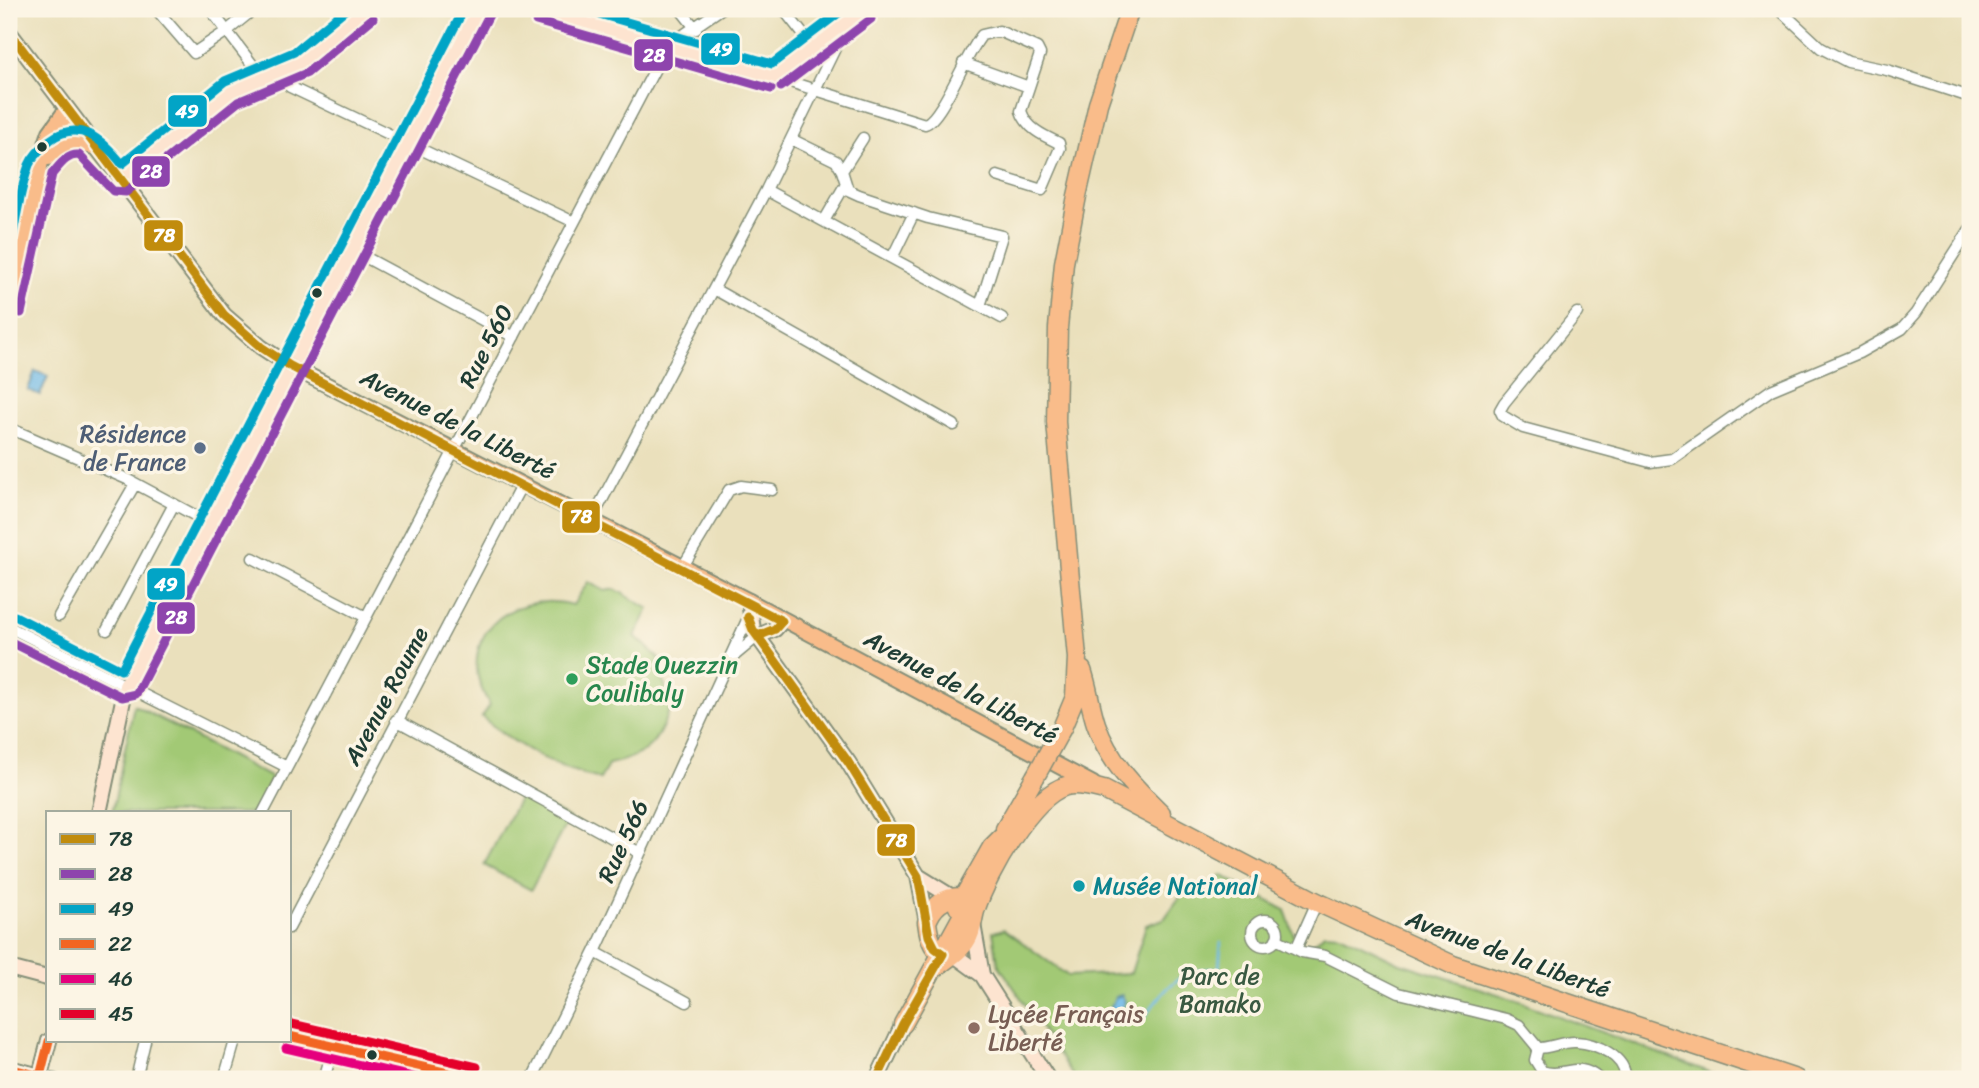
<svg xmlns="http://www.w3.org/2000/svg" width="1979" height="1088" font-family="Sriracha,sans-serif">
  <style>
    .green { fill: #a2c974; stroke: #608354; stroke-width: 2 }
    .water { fill: #6fbae8; stroke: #477c8e; stroke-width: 2 }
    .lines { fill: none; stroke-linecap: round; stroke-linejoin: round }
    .stream { stroke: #6fbae8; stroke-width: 2.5 }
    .street-casing { stroke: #848e78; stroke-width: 13 }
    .secondary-casing { stroke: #848e78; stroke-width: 18 }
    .primary-casing { stroke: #848e78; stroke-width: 18 }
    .highway-casing { stroke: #848e78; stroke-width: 21 }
    .street { stroke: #fff; stroke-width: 10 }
    .secondary { stroke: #fde4d0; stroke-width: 14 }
    .primary { stroke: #f9bc8a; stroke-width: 14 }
    .highway { stroke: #f9bc8a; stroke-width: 18 }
    .highway-bridge-casing { stroke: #848e78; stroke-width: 21; stroke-linecap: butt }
    .highway-bridge { stroke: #f9bc8a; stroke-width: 18 }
    .bus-1-casing { stroke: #fcf5e5; stroke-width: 14 }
    .bus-2-casing { stroke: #fcf5e5; stroke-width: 14 }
    .bus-3-casing { stroke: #fcf5e5; stroke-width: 14 }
    .bus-4-casing { stroke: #fcf5e5; stroke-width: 14 }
    .bus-5-casing { stroke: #fcf5e5; stroke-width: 14 }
    .bus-6-casing { stroke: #fcf5e5; stroke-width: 14 }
    .bus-1 { stroke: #c18c0d; stroke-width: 9 }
    .bus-2 { stroke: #8e44ad; stroke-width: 9 }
    .bus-3 { stroke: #02a4c6; stroke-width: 9 }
    .bus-4 { stroke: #f26522; stroke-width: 9 }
    .bus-5 { stroke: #e5007d; stroke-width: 9 }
    .bus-6 { stroke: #e4002b; stroke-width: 9 }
    .bus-dot { fill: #1f3d34; stroke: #fcf5e5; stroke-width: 2.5 }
    .service-dot { fill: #5c6f8a; stroke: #fcf5e5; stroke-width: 2.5 }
    .leisure-dot { fill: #2e9e5b; stroke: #fcf5e5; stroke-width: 2.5 }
    .culture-dot { fill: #0f9aa8; stroke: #fcf5e5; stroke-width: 2.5 }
    .education-dot { fill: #8d6e63; stroke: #fcf5e5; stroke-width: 2.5 }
    .labels { text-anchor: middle; stroke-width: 7; stroke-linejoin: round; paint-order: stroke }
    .street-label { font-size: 24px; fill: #1f3d34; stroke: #fcf5e5 }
    .service-label { font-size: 24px; fill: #4e5e75; stroke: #fcf5e5; text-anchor: end }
    .leisure-label { font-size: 24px; fill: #27864d; stroke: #fcf5e5; text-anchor: start }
    .culture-label { font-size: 24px; fill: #0d838f; stroke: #fcf5e5; text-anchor: start }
    .park-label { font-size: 24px; fill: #395941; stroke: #fcf5e5 }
    .education-label { font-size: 24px; fill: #785e54; stroke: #fcf5e5; text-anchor: start }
    .line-badge { stroke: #fcf5e5; stroke-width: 2.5 }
    .badge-label { font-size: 19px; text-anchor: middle; font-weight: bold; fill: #fff }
  </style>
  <rect width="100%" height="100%" fill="#fcf5e5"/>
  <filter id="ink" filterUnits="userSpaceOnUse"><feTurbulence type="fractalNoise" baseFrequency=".0143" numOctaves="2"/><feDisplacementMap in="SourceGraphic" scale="14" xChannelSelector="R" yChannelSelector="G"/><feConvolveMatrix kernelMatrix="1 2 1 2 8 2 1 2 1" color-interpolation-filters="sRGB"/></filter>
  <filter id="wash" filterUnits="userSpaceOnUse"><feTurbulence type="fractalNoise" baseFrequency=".00686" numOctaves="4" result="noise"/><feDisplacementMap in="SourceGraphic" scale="28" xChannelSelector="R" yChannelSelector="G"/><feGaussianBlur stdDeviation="1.57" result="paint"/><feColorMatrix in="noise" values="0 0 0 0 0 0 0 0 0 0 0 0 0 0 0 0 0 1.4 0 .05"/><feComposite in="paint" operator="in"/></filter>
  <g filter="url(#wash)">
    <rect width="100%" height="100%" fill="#eae0bc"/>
    <path class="green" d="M588,582L605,591L615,589L649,609L635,636L660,659L658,664L671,705C658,742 649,756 609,764L600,779C556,768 517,747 482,717L490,705C449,641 509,588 573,605Z
      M134,705L272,778L254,813H112Z
      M522,793L569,818L531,890L484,865Z
      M1221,875L1285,910L1297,944L1307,950L1324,933L1340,934L1400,963L1504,996L1728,1079H1075L998,964L993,932L1004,929L1068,976L1131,973L1146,925L1164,919L1182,894L1212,888Z"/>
    <path class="water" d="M35,371L48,376L40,395L28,390Z
      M1122,995L1125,1002L1122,1007L1127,1012L1117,1022L1110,1009L1115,997Z"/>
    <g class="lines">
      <path class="stream" d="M1120,1019L1134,1022L1141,1021C1164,992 1178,966 1219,969L1221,942"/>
    </g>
  </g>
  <g filter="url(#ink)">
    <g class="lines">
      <defs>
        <path id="street" d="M156,9L194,53L227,31L254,9
          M210,9L262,77
          M680,9L696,29
          M783,9L814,48
          M1779,9L1821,48L1848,62L1887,70L1970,97
          M590,23V14L598,9
          M963,63L1029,87
          M277,74L290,87L574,222
          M774,77L925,124C942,119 966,53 982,35L999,31L1037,48L1040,54L1021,111C1027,129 1044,136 1059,143L1060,148L1042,190L997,176
          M791,139L836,161L842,171L848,190L859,195L928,218L1002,236L980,306
          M842,171L863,138
          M766,190L1002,318
          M824,221L845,185
          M352,250L514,337
          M892,258L914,213
          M714,289L954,425
          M1577,313L1504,403L1500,410L1503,416L1523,428L1650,462L1672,459L1771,390L1859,353L1902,329L1916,313L1970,229
          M9,428L127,479L211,524
          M591,521L766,190L847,24
          M253,558L366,617
          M682,568L729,490L741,486L772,490
          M59,616L135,484
          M9,627L287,767
          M107,630L174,504
          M734,656L758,636
          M396,720L640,853
          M263,813L667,46L721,9
          M1252 933a13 13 0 1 1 26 0a13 13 0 1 1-26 0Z
          M289,928L522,484
          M1276,939L1302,952L1325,956L1399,993L1506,1019L1519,1025L1538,1048
          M1296,949L1317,902
          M595,952L687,1002
          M1538,1048C1550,1048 1564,1041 1576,1042C1596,1043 1627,1057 1625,1079
          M1538,1048L1535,1060L1542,1071C1563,1079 1577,1059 1599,1079
          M40,1076L55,1079
          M136,1079L145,1041
          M224,1079L235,1041
          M324,1079L333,1048
          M418,1079L421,1067
          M532,1079L595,952L748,618"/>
        <path id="secondary" d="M539,9L774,77L864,9
          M120,181L232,91L300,63L365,9
          M749,601L753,630L848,762L918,876L927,922
          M758,636L775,629L782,621
          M99,813L126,686L478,9
          M918,876L952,897
          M973,924L982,975
          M953,954L982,975L1048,1079
          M9,968L47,978
          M289,1036L474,1079
          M9,1068L40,1076
          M39,1079L49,1041
          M877,1079L903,1024"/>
        <path id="primary" d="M9,32L224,315L261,347L290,366L749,601L1093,784
          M51,154L72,143L95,147
          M48,158L64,129L74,120
          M9,310L43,153L50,132L66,110"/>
        <path id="highway" d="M1082,670C1088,687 1090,706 1096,724C1108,760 1134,787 1161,813
          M1062,728L1075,697L1077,658L1056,422L1058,328L1064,263L1077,196L1098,104L1130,9
          M1005,829L1035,777
          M958,907L992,847L1001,838
          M952,955C933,955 929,939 927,922C933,905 945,896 963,897
          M935,968C946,959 960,952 967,939C973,930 972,919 976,908C988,874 1031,796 1066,786C1078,783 1092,787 1104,790L1317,902L1453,965L1796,1079
          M903,1024L972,898"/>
      </defs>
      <use href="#street" class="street-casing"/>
      <use href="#secondary" class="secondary-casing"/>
      <use href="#primary" class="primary-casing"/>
      <use href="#highway" class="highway-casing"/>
      <use href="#street" class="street"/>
      <use href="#secondary" class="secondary"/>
      <use href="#primary" class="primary"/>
      <use href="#highway" class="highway"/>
      <defs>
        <path id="highway-bridge" d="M1035,777L1062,728"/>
      </defs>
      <use href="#highway-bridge" class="highway-bridge-casing"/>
      <use href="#highway-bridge" class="highway-bridge"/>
      <defs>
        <path id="bus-1" d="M9,32L224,315L261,347L290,366L782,621L775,629L758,636
          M748,617L753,630L848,762L918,876L929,936L935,948L943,954L903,1024L877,1079"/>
        <path id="bus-2" d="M536,21L771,89
          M781,87L871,19
          M21,313L52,174C60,165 67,154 79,155L113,191L126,192L238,102L307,73L373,18
          M9,641L122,697L136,694L489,15"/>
        <path id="bus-3" d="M582,9L772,64L844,9
          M9,255C15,226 19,193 29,165C33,156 43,146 50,140C79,118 103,140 122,164L225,81L294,52L346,9
          M15,616L121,670L464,9"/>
        <path id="bus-4" d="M289,1036L474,1079
          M9,1068L40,1076L49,1041"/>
        <path id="bus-5" d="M286,1048L421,1079"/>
        <path id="bus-6" d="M292,1024L477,1067"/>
      </defs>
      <use href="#bus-1" class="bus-1-casing"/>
      <use href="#bus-2" class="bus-2-casing"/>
      <use href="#bus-3" class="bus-3-casing"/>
      <use href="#bus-4" class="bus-4-casing"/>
      <use href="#bus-5" class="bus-5-casing"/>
      <use href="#bus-6" class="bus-6-casing"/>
      <use href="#bus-1" class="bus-1"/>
      <use href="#bus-2" class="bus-2"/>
      <use href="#bus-3" class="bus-3"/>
      <use href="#bus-4" class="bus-4"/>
      <use href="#bus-5" class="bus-5"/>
      <use href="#bus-6" class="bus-6"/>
    </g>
  </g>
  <g class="bus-dot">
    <circle cx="42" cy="147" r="6"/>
    <circle cx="317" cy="293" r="6"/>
    <circle cx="372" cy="1055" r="6"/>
  </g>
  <circle class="service-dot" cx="200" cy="448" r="7"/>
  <circle class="leisure-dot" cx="572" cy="679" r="7"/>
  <circle class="culture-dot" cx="1079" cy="886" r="7"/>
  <circle class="education-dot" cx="974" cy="1028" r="7"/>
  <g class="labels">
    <g class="street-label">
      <text transform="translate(486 346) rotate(-63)" y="8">Rue 560</text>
      <text transform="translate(458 424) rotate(27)" y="8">Avenue de la Liberté</text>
      <text transform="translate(961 687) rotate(28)" y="8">Avenue de la Liberté</text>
      <text transform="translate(386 696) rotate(-62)" y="8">Avenue Roume</text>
      <text transform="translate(623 841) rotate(-65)" y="8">Rue 566</text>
      <text transform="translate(1508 954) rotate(20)" y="8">Avenue de la Liberté</text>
    </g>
    <g class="service-label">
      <text x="186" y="442">Résidence<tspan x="186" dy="28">de France</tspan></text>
    </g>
    <g class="leisure-label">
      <text x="586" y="673">Stade Ouezzin<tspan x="586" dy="28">Coulibaly</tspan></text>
    </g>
    <g class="culture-label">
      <text x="1093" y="894">Musée National</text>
    </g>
    <g class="park-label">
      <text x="1220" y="984">Parc de<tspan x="1220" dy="28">Bamako</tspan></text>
    </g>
    <g class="education-label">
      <text x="988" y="1022">Lycée Français<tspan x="988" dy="28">Liberté</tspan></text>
    </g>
  </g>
  <g class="line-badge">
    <rect x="700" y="32" width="41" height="34" rx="7" fill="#02a4c6"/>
    <rect x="633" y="38" width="41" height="34" rx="7" fill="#8e44ad"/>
    <rect x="167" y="94" width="41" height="34" rx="7" fill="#02a4c6"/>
    <rect x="131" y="155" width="40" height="33" rx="7" fill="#8e44ad"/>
    <rect x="143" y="219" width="41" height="33" rx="7" fill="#c18c0d"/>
    <rect x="561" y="500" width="40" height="34" rx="7" fill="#c18c0d"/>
    <rect x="146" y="567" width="40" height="34" rx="7" fill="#02a4c6"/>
    <rect x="156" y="601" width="40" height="34" rx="7" fill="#8e44ad"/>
    <rect x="876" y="823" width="40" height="34" rx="7" fill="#c18c0d"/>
  </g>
  <g class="badge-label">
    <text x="721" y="56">49</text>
    <text x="654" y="62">28</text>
    <text x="187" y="118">49</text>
    <text x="151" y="178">28</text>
    <text x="164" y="242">78</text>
    <text x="581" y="523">78</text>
    <text x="166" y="591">49</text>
    <text x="176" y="624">28</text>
    <text x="896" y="847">78</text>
  </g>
  <rect width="1979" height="1088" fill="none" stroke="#fcf5e5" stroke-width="35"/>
  <rect x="46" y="811" width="245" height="231" fill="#fcf5e5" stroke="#a4ab9e" stroke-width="2"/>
  <rect x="60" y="834" width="35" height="10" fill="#c18c0d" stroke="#a4ab9e" stroke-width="2"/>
  <text x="108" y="846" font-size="21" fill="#1f3d34">78</text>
  <rect x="60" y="869" width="35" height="10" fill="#8e44ad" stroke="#a4ab9e" stroke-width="2"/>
  <text x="108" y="881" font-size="21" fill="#1f3d34">28</text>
  <rect x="60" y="904" width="35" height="10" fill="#02a4c6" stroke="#a4ab9e" stroke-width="2"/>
  <text x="108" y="916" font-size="21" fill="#1f3d34">49</text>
  <rect x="60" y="939" width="35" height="10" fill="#f26522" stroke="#a4ab9e" stroke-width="2"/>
  <text x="108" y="951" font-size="21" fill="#1f3d34">22</text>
  <rect x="60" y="974" width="35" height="10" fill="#e5007d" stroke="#a4ab9e" stroke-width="2"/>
  <text x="108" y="986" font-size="21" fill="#1f3d34">46</text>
  <rect x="60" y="1009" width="35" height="10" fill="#e4002b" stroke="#a4ab9e" stroke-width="2"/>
  <text x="108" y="1021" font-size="21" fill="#1f3d34">45</text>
</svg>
